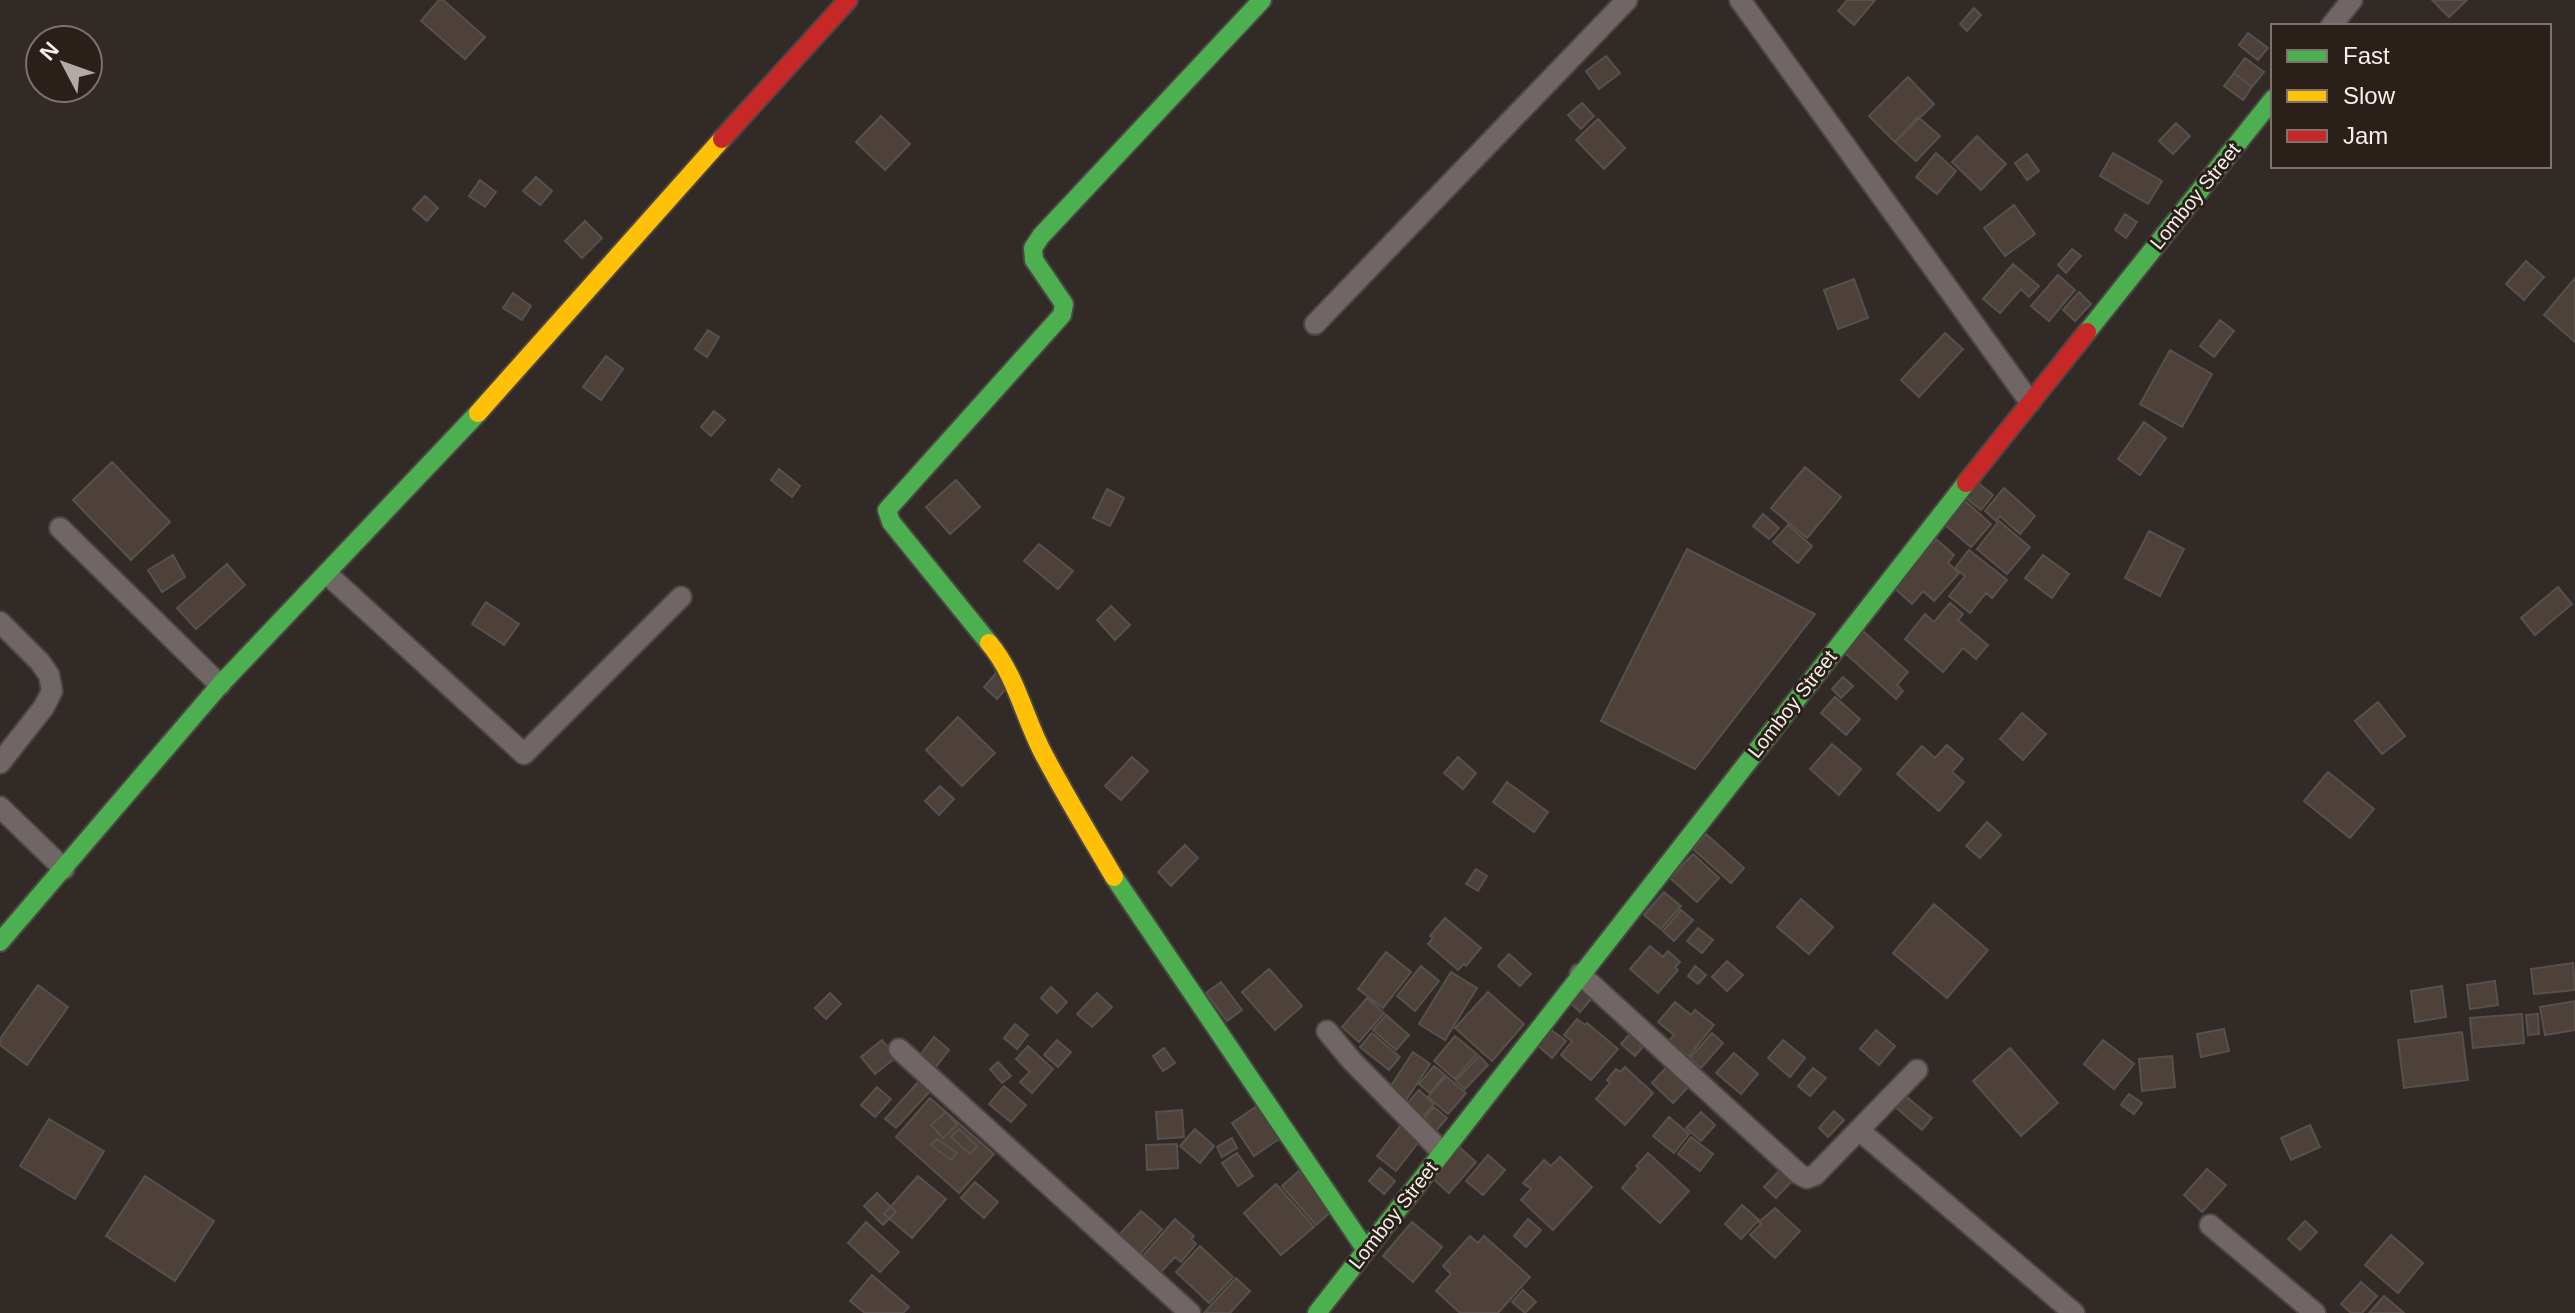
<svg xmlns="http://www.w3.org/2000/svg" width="2575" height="1313" font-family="Arial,sans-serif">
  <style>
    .building { fill: #4d4139; stroke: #57514e; stroke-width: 2 }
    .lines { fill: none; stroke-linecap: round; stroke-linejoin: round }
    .street-casing { stroke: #4c4642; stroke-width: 24 }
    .fast-casing { stroke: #4c4642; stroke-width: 22 }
    .slow-casing { stroke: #4c4642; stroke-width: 22 }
    .jam-casing { stroke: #4c4642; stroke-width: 22 }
    .street { stroke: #706665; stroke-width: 20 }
    .fast { stroke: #4caf50; stroke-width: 18 }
    .slow { stroke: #ffc107; stroke-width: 18 }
    .jam { stroke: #c62828; stroke-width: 18 }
    .labels { text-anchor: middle; stroke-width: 6; stroke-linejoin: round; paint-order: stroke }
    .street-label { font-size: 20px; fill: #f7efeb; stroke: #2b1f19 }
  </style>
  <rect width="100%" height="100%" fill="#312a26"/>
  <path class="building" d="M439,0H443L485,37L465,59L421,21Z
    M1847,0H1875L1854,25L1838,11Z
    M2432,0H2467L2449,17Z
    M1974,8L1981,15L1967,31L1960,24Z
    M2248,33L2268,48L2258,60L2239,45Z
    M1606,56L1620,73L1599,89L1586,71Z
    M2245,58L2264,72L2252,87L2234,73Z
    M2234,73L2252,87L2243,100L2224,86Z
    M1908,77L1934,104L1895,142L1869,116Z
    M1582,103L1594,116L1581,129L1568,115Z
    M881,116L910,144L885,170L856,142Z
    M1918,117L1940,136L1916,161L1895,142Z
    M1598,119L1625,148L1604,169L1576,140Z
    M2176,123L2190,136L2173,154L2159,141Z
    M1977,136L2006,164L1981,190L1952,162Z
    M1936,153L1956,171L1937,194L1916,177Z
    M2113,153L2162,181L2148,204L2100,176Z
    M2027,154L2039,171L2027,180L2015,163Z
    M536,177L552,191L540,205L523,191Z
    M480,180L496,192L485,207L469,196Z
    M425,196L438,208L427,221L413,209Z
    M2014,205L2035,234L2005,256L1984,228Z
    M2125,214L2137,222L2126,238L2115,230Z
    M585,221L602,238L582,258L565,241Z
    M2072,249L2081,256L2066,273L2058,265Z
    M2526,261L2544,277L2524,300L2506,284Z
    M2013,264L2039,286L2029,297L2021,289L2000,313L1983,299Z
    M2058,275L2075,290L2049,321L2031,306Z
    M2575,278V342L2544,315Z
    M1854,279L1868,318L1838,329L1824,290Z
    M2079,292L2091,304L2075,321L2063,310Z
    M513,293L531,306L522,320L503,308Z
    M2220,320L2234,331L2214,357L2200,346Z
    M708,330L719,337L707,357L695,349Z
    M1945,333L1963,349L1919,397L1901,380Z
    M2170,350L2212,374L2182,427L2140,404Z
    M606,356L623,369L601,400L583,387Z
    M714,411L725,420L711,436L701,427Z
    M2144,422L2166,438L2140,475L2118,459Z
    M112,462L170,522L131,560L73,500Z
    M1805,467L1841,497L1807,538L1771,508Z
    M779,469L800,486L792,497L771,480Z
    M956,480L980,507L950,534L926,507Z
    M1978,483L1993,495L1981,510L1966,498Z
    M2004,488L2035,516L2020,534L2000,516L1996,521L1985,511Z
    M1107,489L1124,498L1110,526L1093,518Z
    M1965,501L1991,524L1971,547L1945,525Z
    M1763,514L1779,528L1769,539L1753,526Z
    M1999,521L2030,547L2007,574L1977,549Z
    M1788,525L1812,546L1798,563L1773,542Z
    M2149,531L2184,549L2160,596L2125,578Z
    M1936,539L1954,555L1948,563L1959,573L1934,601L1923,591L1912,604L1893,587Z
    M1039,544L1073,571L1058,589L1024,561Z
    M1687,549L1815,614L1695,769L1601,721Z
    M1969,550L2007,580L1992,598L1986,593L1970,613L1949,596L1965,576L1955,568Z
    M173,555L185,577L162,592L148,570Z
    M2043,555L2069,574L2052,598L2025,578Z
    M227,564L245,585L196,629L177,608Z
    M2558,587L2572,604L2535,635L2521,618Z
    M486,602L519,624L504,645L472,624Z
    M1950,603L1963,614L1958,620L1988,645L1976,659L1963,648L1943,672L1905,639L1925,614L1934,622Z
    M1111,606L1130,625L1115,640L1097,620Z
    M1863,631L1908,672L1897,685L1903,691L1896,699L1844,652Z
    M997,672L1010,684L997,699L984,687Z
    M1843,677L1853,686L1841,698L1832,689Z
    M1835,697L1860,719L1846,735L1821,713Z
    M2378,702L2405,736L2382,754L2355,721Z
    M2022,713L2046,734L2023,760L2000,739Z
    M958,717L995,753L962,786L926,750Z
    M1832,744L1861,769L1839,795L1810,769Z
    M1947,745L1963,759L1952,772L1964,782L1939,811L1897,774L1922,746L1935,758Z
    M1132,757L1148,771L1121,800L1105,786Z
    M1458,757L1476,773L1463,789L1444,773Z
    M2328,772L2374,809L2350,838L2304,801Z
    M1507,782L1548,812L1534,832L1493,802Z
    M940,786L954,799L939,815L925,801Z
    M1987,822L2001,835L1980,858L1966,846Z
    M1706,834L1744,868L1731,883L1693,849Z
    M1185,845L1198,858L1171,886L1158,872Z
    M1693,854L1719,878L1697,902L1670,878Z
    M1476,869L1487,876L1478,891L1466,884Z
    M1664,892L1681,906L1661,929L1644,915Z
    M1801,899L1833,927L1809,954L1777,927Z
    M1934,904L1988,950L1947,998L1893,953Z
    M1681,910L1693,920L1674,941L1663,931Z
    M1445,918L1481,948L1466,966L1464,964L1458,970L1428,944L1433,938L1430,936Z
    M1698,928L1713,940L1702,953L1687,941Z
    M1650,946L1663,957L1668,951L1680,962L1675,967L1678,970L1658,993L1630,969Z
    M1386,952L1411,972L1383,1008L1358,989Z
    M1509,954L1531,974L1520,986L1498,966Z
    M1727,961L1743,975L1727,991L1712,977Z
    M2573,963L2575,990L2534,994L2531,969Z
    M1421,966L1439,981L1415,1011L1397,996Z
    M1695,966L1706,975L1698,984L1688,976Z
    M1269,969L1302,1006L1275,1030L1242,992Z
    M1451,972L1477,988L1445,1040L1419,1024Z
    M2495,981L2498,1005L2470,1009L2467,985Z
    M1221,982L1242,1010L1227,1021L1206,993Z
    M38,985L68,1007L27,1065L0,1045V1039Z
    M2442,986L2446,1017L2415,1022L2411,991Z
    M1051,987L1067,1002L1057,1013L1041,998Z
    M1581,988L1592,998L1580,1012L1569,1002Z
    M1488,992L1524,1024L1492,1061L1455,1028Z
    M830,993L841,1004L826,1019L815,1008Z
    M1097,993L1112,1007L1092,1027L1077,1014Z
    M1367,998L1384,1013L1359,1042L1342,1027Z
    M2575,1001V1030L2545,1035L2540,1007Z
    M1675,1002L1691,1015L1695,1010L1714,1025L1688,1057L1669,1041L1674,1035L1658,1022Z
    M2522,1014L2524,1043L2473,1048L2470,1018Z
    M2538,1014L2539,1034L2528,1035L2526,1015Z
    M1386,1015L1409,1035L1396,1050L1373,1030Z
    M1577,1019L1585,1025L1587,1023L1618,1049L1591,1080L1561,1055L1572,1041L1564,1035Z
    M1015,1024L1028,1035L1017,1049L1004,1038Z
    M1635,1028L1649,1040L1635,1056L1621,1044Z
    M1550,1029L1566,1041L1552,1058L1537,1045Z
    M2224,1029L2229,1051L2201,1057L2197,1034Z
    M1876,1030L1895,1046L1879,1065L1860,1049Z
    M2462,1032L2468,1080L2404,1088L2398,1040Z
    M1372,1033L1400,1057L1389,1070L1360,1047Z
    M1712,1033L1723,1043L1701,1068L1690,1058Z
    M1455,1036L1477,1054L1455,1079L1434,1061Z
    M934,1037L949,1050L935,1068L920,1055Z
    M882,1040L896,1057L875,1074L861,1057Z
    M1057,1040L1071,1052L1058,1067L1044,1055Z
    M1783,1040L1805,1058L1790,1077L1768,1058Z
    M2103,1040L2134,1064L2114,1089L2084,1064Z
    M1028,1046L1053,1069L1032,1093L1020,1082L1030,1072L1016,1059Z
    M1164,1048L1175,1063L1163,1071L1153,1056Z
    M2010,1048L2058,1103L2021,1136L1973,1081Z
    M1413,1052L1430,1064L1406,1100L1389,1089Z
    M1734,1053L1758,1074L1741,1094L1716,1073Z
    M1479,1056L1488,1065L1465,1089L1456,1081Z
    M2172,1056L2175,1087L2142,1091L2139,1059Z
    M1672,1061L1694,1081L1673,1103L1652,1083Z
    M998,1062L1011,1076L1002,1083L990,1069Z
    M1434,1066L1445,1075L1430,1093L1419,1084Z
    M1625,1067L1653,1093L1625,1125L1596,1099L1610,1083L1607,1080L1616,1069L1620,1072Z
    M1813,1068L1826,1078L1810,1096L1798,1086Z
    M1446,1076L1466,1093L1448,1114L1428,1097Z
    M920,1080L931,1090L896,1128L885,1119Z
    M1004,1086L1026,1105L1011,1122L989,1104Z
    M877,1087L891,1099L875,1117L861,1105Z
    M1419,1090L1434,1104L1420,1120L1405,1106Z
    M1903,1094L1932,1118L1922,1130L1893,1105Z
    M2129,1094L2142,1103L2134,1114L2121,1105Z
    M930,1098L994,1154L959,1193L896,1137Z
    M1260,1104L1282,1137L1254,1156L1232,1123Z
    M1434,1107L1447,1118L1435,1132L1422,1121Z
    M1182,1110L1184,1137L1158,1139L1156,1112Z
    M1834,1111L1844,1120L1828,1137L1819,1128Z
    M946,1112L957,1125L943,1138L931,1125Z
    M1701,1112L1715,1125L1701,1141L1686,1128Z
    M1669,1117L1689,1134L1674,1153L1653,1136Z
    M49,1119L104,1151L75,1199L20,1166Z
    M1402,1124L1421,1139L1396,1171L1377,1156Z
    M2310,1125L2320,1147L2291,1160L2281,1138Z
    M959,1129L977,1146L970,1154L951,1137Z
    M1195,1129L1214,1146L1200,1163L1180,1146Z
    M1691,1137L1713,1154L1700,1171L1678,1154Z
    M1232,1138L1237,1148L1222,1157L1217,1147Z
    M937,1139L957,1153L951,1160L931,1145Z
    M1177,1144L1178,1168L1147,1170L1146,1145Z
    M1458,1146L1476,1162L1449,1193L1431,1177Z
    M1237,1153L1253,1176L1238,1186L1222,1163Z
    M1648,1153L1689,1191L1660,1223L1622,1188L1639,1168L1636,1166Z
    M1488,1155L1505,1170L1483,1195L1466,1181Z
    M1560,1157L1592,1187L1553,1230L1521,1200L1531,1189L1523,1183L1544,1160L1551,1166Z
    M1380,1168L1395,1181L1384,1194L1369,1181Z
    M2207,1169L2226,1185L2202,1212L2184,1195Z
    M1780,1170L1792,1181L1776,1198L1764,1187Z
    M1299,1171L1333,1210L1316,1225L1282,1186Z
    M145,1176L214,1221L175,1281L106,1236Z
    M918,1176L946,1199L912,1238L884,1214Z
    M975,1182L998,1202L984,1218L961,1198Z
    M1276,1184L1314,1227L1281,1255L1244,1213Z
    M877,1193L896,1212L883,1225L864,1206Z
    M1742,1205L1759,1220L1741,1239L1725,1224Z
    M1775,1208L1800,1231L1775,1258L1750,1235L1761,1224L1759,1222Z
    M1141,1211L1162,1229L1139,1255L1118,1236Z
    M1175,1219L1194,1236L1191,1239L1196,1244L1181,1262L1175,1257L1160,1273L1142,1257Z
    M1528,1219L1541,1230L1526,1247L1514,1236Z
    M2305,1221L2317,1232L2300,1250L2288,1239Z
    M866,1222L899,1252L880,1272L848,1243Z
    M1412,1222L1442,1247L1413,1282L1383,1256Z
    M2391,1235L2423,1263L2398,1293L2365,1265Z
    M1470,1236L1478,1243L1484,1236L1530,1277L1498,1313H1460L1436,1291L1451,1274L1443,1266Z
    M1200,1246L1233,1277L1209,1303L1176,1272Z
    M872,1275L909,1307L903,1313H865L850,1301Z
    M1236,1278L1250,1291L1230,1313H1204Z
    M2361,1282L2377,1296L2362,1313H2351L2341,1304Z
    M1523,1290L1536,1302L1525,1313L1512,1302Z
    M2384,1296L2404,1313H2369Z"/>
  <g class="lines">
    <defs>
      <path id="street" d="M1740,0L2030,402
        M2331,26L2352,0
        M1315,324L1627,0
        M60,528L220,685
        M327,574L524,754L681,597
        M0,622L40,662L49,675L52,691L44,707L0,763
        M0,807L64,869
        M1580,974L1799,1174L1807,1178L1815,1175L1917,1070
        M1327,1031L1352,1061L1442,1152
        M899,1049L1190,1313
        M1860,1131L2074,1313
        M2210,1225L2315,1313"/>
      <path id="fast" d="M2087,332L2273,99
        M989,643L891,522L887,510L1062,315L1064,304L1034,260L1033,248L1041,236L1262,0
        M1114,877L1366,1250
        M0,942L220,685L478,413
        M1317,1313L1966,483"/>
      <path id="slow" d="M478,413L722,139
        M989,643C1016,675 1024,717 1043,753C1065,795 1090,836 1114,877"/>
      <path id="jam" d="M722,139L848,0
        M1966,483L2087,332"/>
    </defs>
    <use href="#street" class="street-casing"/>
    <use href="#fast" class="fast-casing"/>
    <use href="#slow" class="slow-casing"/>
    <use href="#jam" class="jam-casing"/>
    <use href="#street" class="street"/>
    <use href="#fast" class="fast"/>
    <use href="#slow" class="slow"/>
    <use href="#jam" class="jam"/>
  </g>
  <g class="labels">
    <g class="street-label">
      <text transform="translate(2195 196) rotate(-51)" y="7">Lomboy Street</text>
      <text transform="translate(1792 704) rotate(-52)" y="7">Lomboy Street</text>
      <text transform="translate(1393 1215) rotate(-52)" y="7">Lomboy Street</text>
    </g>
  </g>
  <rect x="2271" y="24" width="280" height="144" fill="#2b1f19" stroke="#7d726d" stroke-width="2"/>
  <rect x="2287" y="50" width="40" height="12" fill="#4caf50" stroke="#7d726d" stroke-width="2"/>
  <text x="2343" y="64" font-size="24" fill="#f7efeb">Fast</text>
  <rect x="2287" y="90" width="40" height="12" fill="#ffc107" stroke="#7d726d" stroke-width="2"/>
  <text x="2343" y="104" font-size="24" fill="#f7efeb">Slow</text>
  <rect x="2287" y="130" width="40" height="12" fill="#c62828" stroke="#7d726d" stroke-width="2"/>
  <text x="2343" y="144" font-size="24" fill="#f7efeb">Jam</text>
  <g transform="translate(64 64) rotate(311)"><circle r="38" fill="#2b1f19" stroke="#7d726d" stroke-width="2"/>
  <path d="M0-6L14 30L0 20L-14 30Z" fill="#b2aaa6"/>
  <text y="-12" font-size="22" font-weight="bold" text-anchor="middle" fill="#f7efeb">N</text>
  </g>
</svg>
